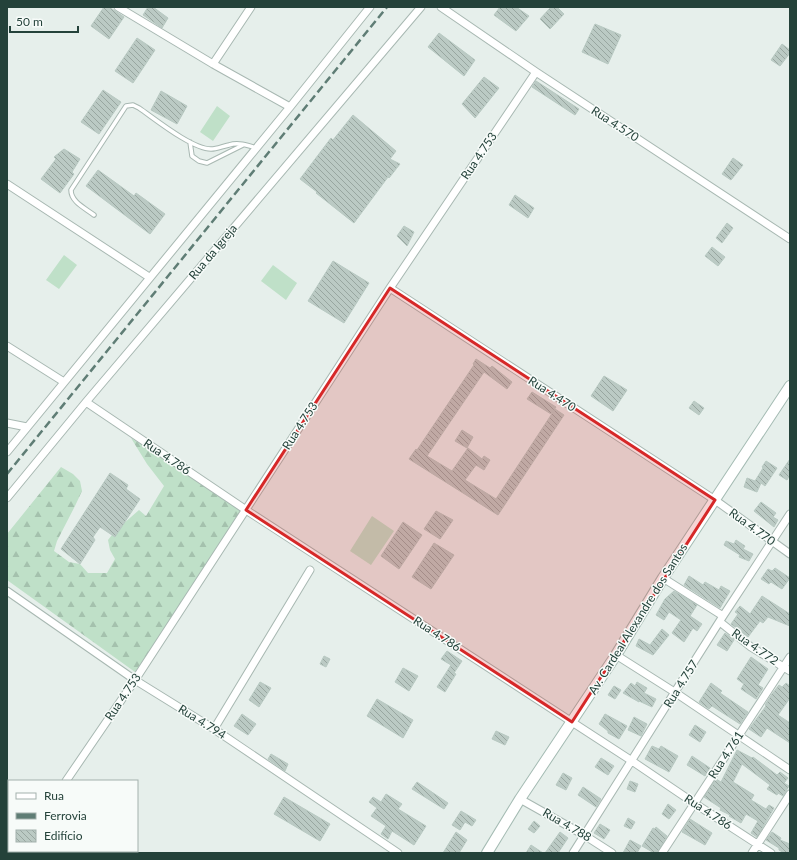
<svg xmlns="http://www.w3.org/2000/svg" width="797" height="860" font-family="Lato,sans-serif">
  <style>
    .grass { fill: #bfe0c8 }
    .forest { fill: url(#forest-firs) }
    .building { fill: url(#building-back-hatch); stroke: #b8c9c2 }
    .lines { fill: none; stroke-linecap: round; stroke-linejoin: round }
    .service-casing { stroke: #a8b8b2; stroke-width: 5.5 }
    .minor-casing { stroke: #a8b8b2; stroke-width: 9 }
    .secondary-casing { stroke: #a4bbb3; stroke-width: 12 }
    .service { stroke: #fff; stroke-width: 3.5 }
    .minor { stroke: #fff; stroke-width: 7 }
    .secondary { stroke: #fff; stroke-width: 10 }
    .rail { stroke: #5f7d75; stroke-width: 2.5; stroke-dasharray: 8 4; stroke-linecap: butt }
    .marked { fill: #d62828; fill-opacity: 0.2; stroke: #d62828; stroke-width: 3; stroke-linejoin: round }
    .labels { text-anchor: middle; stroke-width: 3; stroke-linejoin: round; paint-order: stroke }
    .street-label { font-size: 12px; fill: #24423a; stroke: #f7fbf9 }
  </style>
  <defs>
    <pattern id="forest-firs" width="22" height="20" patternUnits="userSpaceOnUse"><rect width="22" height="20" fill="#bfe0c8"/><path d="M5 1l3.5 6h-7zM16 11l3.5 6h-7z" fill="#a4c1ad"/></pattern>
    <pattern id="building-back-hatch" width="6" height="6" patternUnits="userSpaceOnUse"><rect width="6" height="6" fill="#bbcac4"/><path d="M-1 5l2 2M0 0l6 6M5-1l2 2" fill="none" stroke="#98a6a0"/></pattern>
  </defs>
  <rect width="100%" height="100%" fill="#e6efeb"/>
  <path class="grass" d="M217,106L230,116L213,141L200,132Z
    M64,255L77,265L59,289L46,280Z
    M273,265L297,283L286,300L261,281Z
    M372,516L394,531L371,565L350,551Z"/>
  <path class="forest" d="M131,438L246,510L135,672L7,580V534L61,467L73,474L80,481L82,491L75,506L57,541L54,551L69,562L80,564L88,573H107L115,559L110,550L108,540L115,531L139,510L146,516L164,486L147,464Z"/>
  <path class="building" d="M104,7H109L124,17L109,39L91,26Z
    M148,7H153L168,18L162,28L143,15Z
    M500,7H516L529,16L516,31L494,15Z
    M551,7H557L564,14L550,29L540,19Z
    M595,24L621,35L608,64L582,52Z
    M439,33L475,60L464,76L428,47Z
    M137,38L155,50L133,83L115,71Z
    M782,44L790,50V53L780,66L771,60Z
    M484,77L499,88L475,118L462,104Z
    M536,81L579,109L575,115L532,87Z
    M103,90L121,102L99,134L81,122Z
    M161,91L187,106L177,124L151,110Z
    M353,115L396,151L390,159L400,164L389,178L388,177L354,223L316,193L317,192L300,179L331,138L333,140Z
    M64,149L80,159L72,172L74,174L60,193L41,179L56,159L54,157Z
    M733,158L743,165L731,180L722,174Z
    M98,170L134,196L136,193L165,214L150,234L86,186Z
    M515,195L534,208L528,218L509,205Z
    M727,223L733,228L722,243L716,238Z
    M404,226L414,232L407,246L397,236Z
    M712,247L725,257L718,266L705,256Z
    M333,261L369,283L344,323L308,301Z
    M476,359L490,368L492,366L512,382L507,389L484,372L427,456L452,471L468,448L482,459L484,456L490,460L484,470L476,465L465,480L496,499L555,409L564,415L498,515L409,459L416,449L417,450L474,365L473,364Z
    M604,376L627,390L613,411L591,396Z
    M532,392L556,407L551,414L527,399Z
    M694,401L704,408L699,415L689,408Z
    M462,430L473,437L467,448L455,441Z
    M790,459V475L787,480L779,475Z
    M766,461L777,468L765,486L761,483L757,492L744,487L747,478L755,481L763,468L762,467Z
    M110,473L128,485L126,489L140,499L115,537L100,527L93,537L95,540L80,564L61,549Z
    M761,502L776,513L773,517L778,520L774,527L754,511Z
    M436,511L453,520L440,539L424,529Z
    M403,522L422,535L399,569L381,556Z
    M736,540L745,546L743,549L753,554L749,561L739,557L740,555L724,545L726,541L734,544Z
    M434,543L454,555L431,589L412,577Z
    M775,568L790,578L782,589L771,582L769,584L761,579L768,569L772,571Z
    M689,576L703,585L705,582L719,590L721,586L730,591L720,608L684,585Z
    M674,591L697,605L690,616L702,624L697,631L693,628L684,642L672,633L681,620L669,612L664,620L656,615L665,599Z
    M762,596L790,614V626L768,617L763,623L760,621L748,637L731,624L738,614L735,612L740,606L750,614Z
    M662,629L669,635L653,655L636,646L639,639L650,645Z
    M725,633L734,640L727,651L717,645Z
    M447,651L462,661L454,673L456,674L445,692L437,687L451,665L441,659Z
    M324,656L330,659L326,667L320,664Z
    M751,657L768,669L758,685L763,688L756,699L741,689L744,684L737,679Z
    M403,668L418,676L409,691L395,682Z
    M260,682L271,688L259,707L249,700Z
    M637,682L647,688L644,693L656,699L652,707L639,701V702L623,693L631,683L635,686Z
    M711,683L722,691L720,693L748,712L740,724L712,706L709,709L699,702Z
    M786,683L790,686V698L778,715L790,723V743L767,728L761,737L749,729L766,706L765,705L772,694L779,685L782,687Z
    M614,686L621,690L615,699L608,695Z
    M377,699L413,720L403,738L367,716Z
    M242,714L256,724L248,735L234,726Z
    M605,714L627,726L619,739L608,733V731L599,724Z
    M634,717L647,724L641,736L628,730Z
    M695,725L706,732L700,742L689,735Z
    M496,731L509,737L505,745L492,739Z
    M652,746L659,749L661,746L678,756L669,772L645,759Z
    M737,750L752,758L753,757L777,775L780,772L788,778L784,783L789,786L783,796L778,793L777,795L767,789L770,785L742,764L733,782L754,795L751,800L766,809L769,805L774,808L757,837L751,833L758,821L746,814L741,823L729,816L730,815L720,810L721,808L704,797L716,779L721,782Z
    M271,754L288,764L285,771L268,759Z
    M692,756L710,768L705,776L687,765Z
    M601,758L614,766L608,775L595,767Z
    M563,773L572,778L566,790L556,785Z
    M630,781L638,784L635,792L627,789Z
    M417,782L448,803L444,809L412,789Z
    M583,787L601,799L596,807L578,795Z
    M386,794L402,804L398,809L426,826L414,845L392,831L388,839L381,834L386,826L371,816L377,808L369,802L373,797L381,802Z
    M284,797L330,824L320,841L274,814Z
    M668,804L676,810L669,819L662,814Z
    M461,811L476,820L472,826L465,822L460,830L452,825Z
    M628,818L635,822L631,829L624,826Z
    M690,819L712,833L705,845L682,832Z
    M534,821L540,826L534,833L528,829Z
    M600,824L610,830L604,839L594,833Z
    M656,827L667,836L657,853H654L642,846L653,828L655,829Z
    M456,832L467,840L459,853H443Z
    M560,832L568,838L558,853H545Z
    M772,832L781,838L780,840L790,844V853H784L779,850V848L766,840Z
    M630,840L641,846L637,853H623Z
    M531,845L543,853H526Z"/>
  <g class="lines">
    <defs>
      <path id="service" d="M190,142L192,156L199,161L207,163L243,145
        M94,215C85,208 71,202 71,190L126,106L133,105L139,108C155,119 192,149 211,149C217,149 223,146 229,145C238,142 247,145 256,148"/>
      <path id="minor" d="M118,7L213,64L290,107
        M441,7L536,72L790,239
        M213,64L251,7
        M7,184L149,277
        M390,288L715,500L790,554
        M7,346L64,382
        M86,402L246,510L632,761L694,803L771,853
        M7,423L27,427
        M7,452L290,107L370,7
        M7,498L86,402L421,7
        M663,578L723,616
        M7,591L135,680L214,729L398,853
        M720,622L751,647L790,671
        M616,655L676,693L790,770
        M214,729L310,570
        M66,781L135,680L390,288L536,72
        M520,799L584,835L612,853
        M18,853L19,851
        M573,853L723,616L790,514
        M662,853L790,657
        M752,853L790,794"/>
      <path id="secondary" d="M487,853L520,799L616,655L663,578L790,386"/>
    </defs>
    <use href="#service" class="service-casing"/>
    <use href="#minor" class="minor-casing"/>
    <use href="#secondary" class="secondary-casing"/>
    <use href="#service" class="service"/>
    <use href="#minor" class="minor"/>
    <use href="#secondary" class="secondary"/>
    <path class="rail" d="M7,474L387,7"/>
  </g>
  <path class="marked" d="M390,288L715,500L572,722L246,510Z"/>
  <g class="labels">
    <g class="street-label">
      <text transform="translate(615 124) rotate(33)" y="4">Rua 4.570</text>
      <text transform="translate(479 156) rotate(-56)" y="4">Rua 4.753</text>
      <text transform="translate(213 252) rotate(-50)" y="4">Rua da Igreja</text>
      <text transform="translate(552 394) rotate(33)" y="4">Rua 4.470</text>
      <text transform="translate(300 426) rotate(-57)" y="4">Rua 4.753</text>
      <text transform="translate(167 457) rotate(34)" y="4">Rua 4.786</text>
      <text transform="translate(752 527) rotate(36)" y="4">Rua 4.770</text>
      <text transform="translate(638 619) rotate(-58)" y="4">Av. Cardeal Alexandre dos Santos</text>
      <text transform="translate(437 634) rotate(33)" y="4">Rua 4.786</text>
      <text transform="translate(755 647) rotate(35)" y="4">Rua 4.772</text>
      <text transform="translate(681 684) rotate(-58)" y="4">Rua 4.757</text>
      <text transform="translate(123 697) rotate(-56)" y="4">Rua 4.753</text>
      <text transform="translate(202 722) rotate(32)" y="4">Rua 4.794</text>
      <text transform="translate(726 755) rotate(-57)" y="4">Rua 4.761</text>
      <text transform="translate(708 812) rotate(33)" y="4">Rua 4.786</text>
      <text transform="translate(567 825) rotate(30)" y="4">Rua 4.788</text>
    </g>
  </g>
  <rect width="797" height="860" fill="none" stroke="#24423a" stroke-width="16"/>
  <rect x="8" y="780" width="130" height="72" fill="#f7fbf9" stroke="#a3b1ad"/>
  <rect x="16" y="793" width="20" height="6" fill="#ffffff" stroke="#a3b1ad"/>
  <text x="44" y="800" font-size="12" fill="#24423a">Rua</text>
  <rect x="16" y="813" width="20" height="6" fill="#5f7d75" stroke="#a3b1ad"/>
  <text x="44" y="820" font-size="12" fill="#24423a">Ferrovia</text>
  <rect x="16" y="830" width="20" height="12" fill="url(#building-back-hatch)" stroke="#a3b1ad"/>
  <text x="44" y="840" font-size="12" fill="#24423a">Edifício</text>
  <path d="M10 26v6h68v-6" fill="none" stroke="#24423a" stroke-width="2"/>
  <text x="16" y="26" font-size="12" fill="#24423a" stroke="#f7fbf9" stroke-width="3" paint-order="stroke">50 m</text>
</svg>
